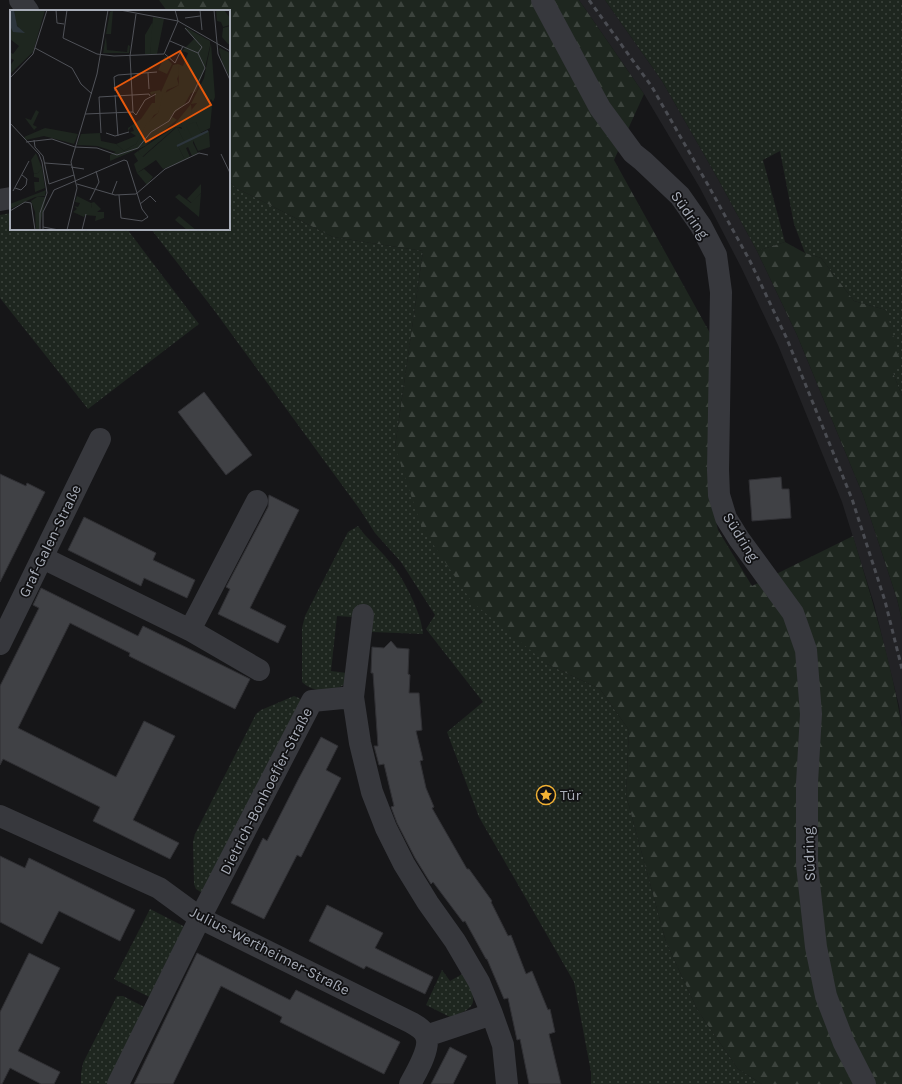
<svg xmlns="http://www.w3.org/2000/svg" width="902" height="1084" font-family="Karla,sans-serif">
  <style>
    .built { fill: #222225 }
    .grass { fill: url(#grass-dots) }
    .forest { fill: url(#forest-firs) }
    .building { fill: #404145; stroke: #303034 }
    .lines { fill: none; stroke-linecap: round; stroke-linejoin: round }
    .minor { stroke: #37383d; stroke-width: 22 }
    .rail { stroke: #4a4c52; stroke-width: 3; stroke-dasharray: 5 4; stroke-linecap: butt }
    .labels { text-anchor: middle; stroke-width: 3.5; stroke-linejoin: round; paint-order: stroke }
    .street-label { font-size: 15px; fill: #a8adb8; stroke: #111113 }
    .poi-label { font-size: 15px; fill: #a8adb8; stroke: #111113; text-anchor: start }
    .inset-river { fill: none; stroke: #2c353c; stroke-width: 2 }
    .inset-road { fill: none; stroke: #505258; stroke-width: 1 }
    .view { fill: #e8590c; fill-opacity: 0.15; stroke: #e8590c; stroke-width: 2 }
    .inset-edge { fill: none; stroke: #a8adb8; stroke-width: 2 }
  </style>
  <defs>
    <pattern id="grass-dots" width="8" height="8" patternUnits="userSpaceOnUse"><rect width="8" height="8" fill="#1e261f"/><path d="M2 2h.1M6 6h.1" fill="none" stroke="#3c433d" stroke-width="1.8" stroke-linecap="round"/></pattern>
    <pattern id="forest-firs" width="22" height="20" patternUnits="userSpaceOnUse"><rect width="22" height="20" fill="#1e261f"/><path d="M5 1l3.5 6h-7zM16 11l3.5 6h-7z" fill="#3c433d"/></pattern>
  </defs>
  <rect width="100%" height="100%" fill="#161618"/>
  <path class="built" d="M579,0H605L662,81L718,179L757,251L797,335L863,495L897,599L902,620V727L899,706L874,604L842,502L778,345L741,267L700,188L644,94Z"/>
  <path class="grass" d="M605,0H902V396L893,373L886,310L854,301L821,258L805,253L794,224L780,151L763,160L785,242L757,251L718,179L662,81Z
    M229,181L236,188L333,237L423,251L395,447L547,664L600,689L629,730L626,795L666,942L698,1011L738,1069L762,1084H591V1072L574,982L479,817L447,732L483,702L426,629L435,615L401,562L375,533L361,511L214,310L151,229H229Z
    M11,213V229H127L199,324L88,409L0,298V215Z
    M358,526C367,539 379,548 389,561C403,576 422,614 423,634L372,632L373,611L353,617L337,616L331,671L347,673L345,684C333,693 313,693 302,682V628L305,616L348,532Z
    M294,696L299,698L302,701L207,896L196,889L194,884L193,842L195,834L256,714L261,710Z
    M150,909L191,930L155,1000L114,979Z
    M442,970L450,981L464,973C475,999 482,1007 450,1017L426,1005Z
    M117,996H123L150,1010L112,1084H81V1074L83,1063Z"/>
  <path class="forest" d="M159,0H579L644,94L614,160L710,333V497L718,530L752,586L853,536C872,599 891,662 902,727V1084H762L738,1069L698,1011L666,942L626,795L629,730L600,689L547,664L472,602L422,528L395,447L423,251L333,237L236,188L229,181V11H167Z
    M785,242L805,253L821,258L854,301L886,310L901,363L893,373L902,396V620L897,599L863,495L797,335L757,251Z"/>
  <path class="building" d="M204,392L252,455L226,475L178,412Z
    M0,474L26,486L27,483L45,492L0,582Z
    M781,477L782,489H789L791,518L752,521L749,480Z
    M269,495L299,510L250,608L286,626L278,643L218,614L230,589L226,587L268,507Z
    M84,517L156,553L153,560L195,580L187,598L144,578L141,586L68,550Z
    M41,588L138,636L143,626L250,679L235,709L129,656L130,653L70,623L18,728L116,777L144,721L175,736L133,820L179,843L170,859L93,821L100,807L3,759L0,765V686L39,608L33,605Z
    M391,641L397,648L409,649L408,674L410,675L409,693H419L422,730L416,731L423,760L420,761L426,788L434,807L432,808L467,869H469L492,901L491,902L508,936L511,935L526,974L532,971L548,1010L550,1009L555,1032L549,1034L561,1084H529L520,1039L517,1040L508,998L504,999L487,959H486L465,921L463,922L433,882L431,884L415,858L397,823L391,807L394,806L384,764L379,765L374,746H378L373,673H371L372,647L384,648Z
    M321,737L338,746L326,770L341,778L301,857L297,855L264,919L231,903L263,838L267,841L299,778Z
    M0,856L25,868L29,858L135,910L120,941L59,911L42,944L0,922Z
    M327,905L383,933L375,948L433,977L425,994L366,966L364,969L309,941Z
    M29,953L60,968L18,1051L60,1072L54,1084H41L10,1068L2,1084H0V1012Z
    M197,953L290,1000L296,990L400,1042L384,1074L280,1022L282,1017L221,986L173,1084H134Z
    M450,1047L467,1056L453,1084H431Z"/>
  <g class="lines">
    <path class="minor" d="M20,0L28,11
      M542,0L600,108L633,153L643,161L680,196L701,226L716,255L721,292L718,470L719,495L726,518L739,539L793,613L806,650L811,714L807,783V865L816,947L826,996L844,1043L865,1084
      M0,200L11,198
      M43,558L190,630L259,670
      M363,615L353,697L360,743L372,792L386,828L404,864L428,903L455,941L479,982L492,1014L426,1036
      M190,630L257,501
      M0,644L100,439
      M0,816L159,888L200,918L412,1023C417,1026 424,1030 426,1036C431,1048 416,1073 410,1084
      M492,1014L503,1045L507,1084
      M118,1084L200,918L312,701L353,697"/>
    <path class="rail" d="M589,0L652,87L708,185L750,261L787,339L852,499L885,601L902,669"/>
  </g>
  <defs>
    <symbol id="sight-ring" viewBox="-11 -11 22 22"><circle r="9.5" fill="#111113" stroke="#f2b134" stroke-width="1.5"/><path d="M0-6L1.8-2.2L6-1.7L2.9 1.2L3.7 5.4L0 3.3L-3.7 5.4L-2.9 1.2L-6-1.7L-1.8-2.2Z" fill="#f2b134"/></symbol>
  </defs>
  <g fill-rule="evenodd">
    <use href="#sight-ring" x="535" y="784" width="22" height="22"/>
  </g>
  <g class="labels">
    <g class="street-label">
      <text transform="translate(690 215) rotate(55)" y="5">Südring</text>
      <text transform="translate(741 537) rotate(58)" y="5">Südring</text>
      <text transform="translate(50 541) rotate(-64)" y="5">Graf-Galen-Straße</text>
      <text transform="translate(266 791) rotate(-63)" y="5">Dietrich-Bonhoeffer-Straße</text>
      <text transform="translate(809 854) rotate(-92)" y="5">Südring</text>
      <text transform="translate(270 951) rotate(27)" y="5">Julius-Wertheimer-Straße</text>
    </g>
    <g class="poi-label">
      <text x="560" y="800">Tür</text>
    </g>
  </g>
  <g transform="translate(10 10)">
    <rect width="220" height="220" fill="#161618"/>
    <path d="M4,0H35L23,42L0,64V56L4,50L0,48V42L3,44L9,36L0,29V16L9,18L6,14ZM206,0H214L220,8V15L213,17L211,12L207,11ZM103,1L101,24H96L100,2ZM142,13L144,15L140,44H135V25ZM220,16V34H218L212,27L213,18ZM96,26L97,40L117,42L118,35L120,36L119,43H93ZM201,33L205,87L203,92L201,89L199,91L202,96L200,118L190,123L186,112L183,133L188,143L182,146L178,137L176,138L180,147L175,150L168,136L174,132L167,117L172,119L171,113L187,93L181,94L194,68ZM210,38L220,43V68L212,52L209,39ZM155,46L162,54L157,64L148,60ZM168,54L173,56L167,69L169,75L157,80L148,103L144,105L126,134L114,141L106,134L126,126L120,122L124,121L122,116L118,121V118L131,109L142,93H145V83L141,85L140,82L150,80L151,82L163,55ZM26,100L29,102L23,115L27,117L24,120L15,108L21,110ZM26,143L32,158L28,163L24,164L21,150ZM134,159L143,167L137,175L127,163ZM191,174V183L182,193L177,189ZM36,180L35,186L25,187L0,199V194ZM67,186L81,193L82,198H79L74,207L63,202L67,199L64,196L68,197L70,193L65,192ZM27,187H36L29,220H26L25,202L21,191ZM169,206L186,220H177L165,210Z" fill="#1e261f"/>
    <path d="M143,7L154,9L147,44H140ZM175,17L200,31V36L195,58L186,82L181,83L174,95L161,106L167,110L135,136L100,151V145L106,142L87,136L67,135L71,124L90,123L91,131L106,134L114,141L126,134L137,113L148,103L153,84L169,75L168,57L173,56L178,43L172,41L184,29ZM181,94L182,104L171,113L175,121L171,117H166L132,147L128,141L160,120ZM35,118L68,124L64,134L34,126L16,130L14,127ZM32,158L35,178L25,182L24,172H29V168L24,167V164L28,163ZM84,192L91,199L87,202H94V208L85,211L86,206L75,205V198H82L81,193Z" fill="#1e261f"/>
    <path d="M167,117L175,133L168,136L175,150L153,159L146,150L127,163L124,154L128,151L124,144L128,141L133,147ZM191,183L189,207L165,187L169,184L181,193Z" fill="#1e261f"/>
    <path d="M186,112L191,123L199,121L200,137L188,141L176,115Z" fill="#1e261f"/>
    <path d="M0,0H4L7,16L15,23L3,22L1,18Z" fill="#2c353c"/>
    <path class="inset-river" d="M167,136L198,121"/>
    <path class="inset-road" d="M46,0L47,13L54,14M57,0L53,28L87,44L104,46L154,44L168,11L165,0M110,0L168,11L220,41M190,0L192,20M204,0L208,44L220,70M175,8L190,6M175,18L192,37L188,43M25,38L62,58L71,74L82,84M155,44L165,53L173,36M120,46L126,4M138,63L139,79M0,68L23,44L37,0M105,81L104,67L108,65L147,62M105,85L108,126M123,102L126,105L135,90L146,84M75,104L123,102L120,46M0,113L29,144L32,152L37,183L30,203V220M91,123L89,87L139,84L140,86M96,123L105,126L119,122M24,130L25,137L33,146L39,174L64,165M16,132L42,129L65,137L87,138L107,145L128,138L141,122L159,111L165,101L179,92L195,58L188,43L160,31M211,144L220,163M35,153L61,155M61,157L74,159M67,174L105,185L126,184L155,159L189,143L198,145M5,178L11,180L16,175L17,169L12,165M3,181L19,151M102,184L107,171M80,190L89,172L86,161M130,194L140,186L146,192M0,201L15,192L21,193L25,220M33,217L49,220M33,220V202L44,180L114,150L117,151L132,199L138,207L132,211L111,208L109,185M57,220L67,178L61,152L87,64L98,0M72,220L76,204"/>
    <path class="view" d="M170,41L201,95L136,132L105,78Z"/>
    <rect width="220" height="220" class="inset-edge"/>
  </g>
</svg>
